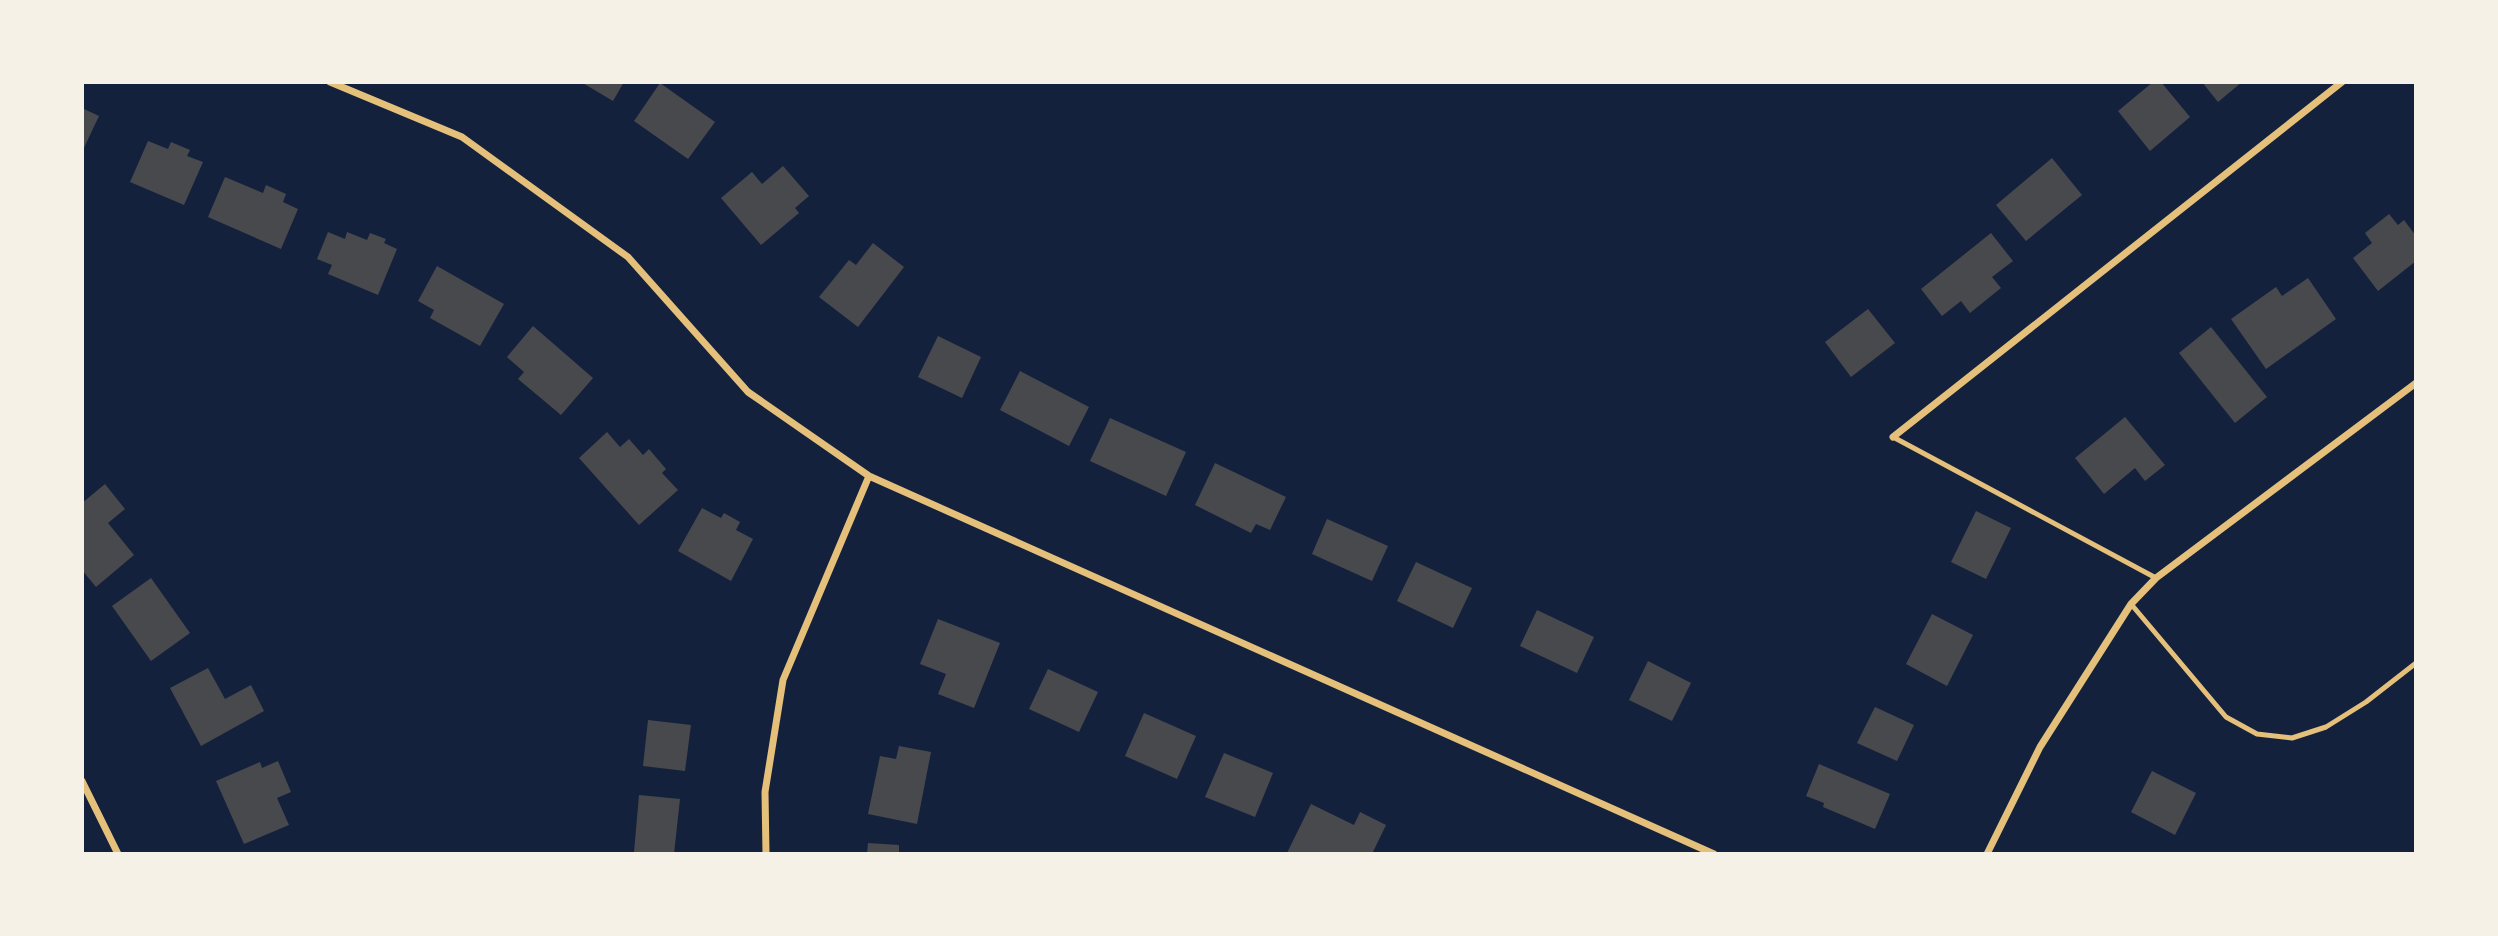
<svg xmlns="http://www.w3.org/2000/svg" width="2498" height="936" font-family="'Space Grotesk',sans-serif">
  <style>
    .building { fill: #48494c }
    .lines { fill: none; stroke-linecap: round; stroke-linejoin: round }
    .service { stroke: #e5c07b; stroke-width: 5 }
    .minor { stroke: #e5c07b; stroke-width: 7 }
  </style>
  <rect width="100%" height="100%" fill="#14213d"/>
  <path class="building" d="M581,82H624L613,101Z
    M2153,82H2161L2190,117L2150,151L2118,111Z
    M2202,82H2242L2218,102Z
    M660,83L715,122L688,159L634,121Z
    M82,108L99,116L82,152Z
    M148,141L168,149L171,142L190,150L187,156L203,162L184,205L130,182Z
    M2052,158L2082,195L2026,241L1996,205Z
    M783,166L809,196L795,208L799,213L761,245L721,198L752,172L762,184Z
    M225,177L263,193L266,185L286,194L283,202L298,209L281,249L208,217Z
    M2389,214L2398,225L2404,220L2416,236V261L2378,291L2353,258L2372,243L2365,233Z
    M328,232L345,239L347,232L367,240L370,233L386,239L384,243L397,249L378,295L328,274L332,265L317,259Z
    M1991,233L2013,261L1992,277L2001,288L1970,313L1961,301L1942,316L1921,289Z
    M873,243L904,267L858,327L819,297L849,260L856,265Z
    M437,266L504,304L480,346L430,318L434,310L418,301Z
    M2308,278L2336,319L2266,369L2231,319L2276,287L2282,296Z
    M1868,309L1895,343L1851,377L1825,342Z
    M533,326L593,378L561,415L518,379L524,372L507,357Z
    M2211,327L2267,397L2235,423L2179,353Z
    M938,336L981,357L962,398L918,377Z
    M1020,371L1089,407L1069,446L1000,410Z
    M2125,417L2165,465L2145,481L2135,468L2104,494L2075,458Z
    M1110,418L1186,452L1166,496L1090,461Z
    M607,432L620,447L629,439L643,455L649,449L666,469L662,473L678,490L639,525L579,458Z
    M1215,463L1286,497L1270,530L1256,524L1251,533L1195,505Z
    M105,484L125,509L108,523L134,555L96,587L82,570V503Z
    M702,508L721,518L724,513L740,522L736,530L753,539L731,581L678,551Z
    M1976,511L2011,528L1986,579L1951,562Z
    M1327,519L1388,546L1372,581L1312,554Z
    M1416,562L1472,588L1453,628L1397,601Z
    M151,578L190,633L151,661L112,606Z
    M1537,610L1594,637L1577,673L1520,646Z
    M1932,614L1973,635L1947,686L1906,664Z
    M938,619L1000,643L974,708L938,694L946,674L920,664Z
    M1648,661L1691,683L1672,721L1629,700Z
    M208,668L225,699L251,685L264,711L201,746L170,688Z
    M1048,669L1098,692L1079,732L1029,709Z
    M1875,707L1914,725L1897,761L1857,743Z
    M1144,713L1196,736L1177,779L1125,756Z
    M648,720L691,725L685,771L643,766Z
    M899,746L931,752L917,824L868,814L880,756L896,759Z
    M1224,753L1273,773L1255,817L1205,797Z
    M278,761L291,792L277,798L289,825L244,844L216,781L260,762L262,768Z
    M1819,764L1890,794L1875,829L1823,807L1824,803L1806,796Z
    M2152,771L2196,793L2175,835L2131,812Z
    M639,795L680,799L674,854L634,852Z
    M1311,804L1354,825L1360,812L1386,825L1372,854L1287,853Z
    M868,843L899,845V854H867Z"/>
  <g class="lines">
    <path class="service" d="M1893,437L2156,578
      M2131,604L2226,717L2257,734L2292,738L2326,727L2366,702L2416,663"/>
    <path class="minor" d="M330,82L462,137L628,257L748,392L869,476L1714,854
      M1893,437L2342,82
      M82,781L118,854
      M766,854L765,792L783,680L869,476
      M1987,854L2040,747L2131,604L2156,578L2416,383"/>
  </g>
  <rect width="2498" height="936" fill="none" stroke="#f6f1e7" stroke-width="168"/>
</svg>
